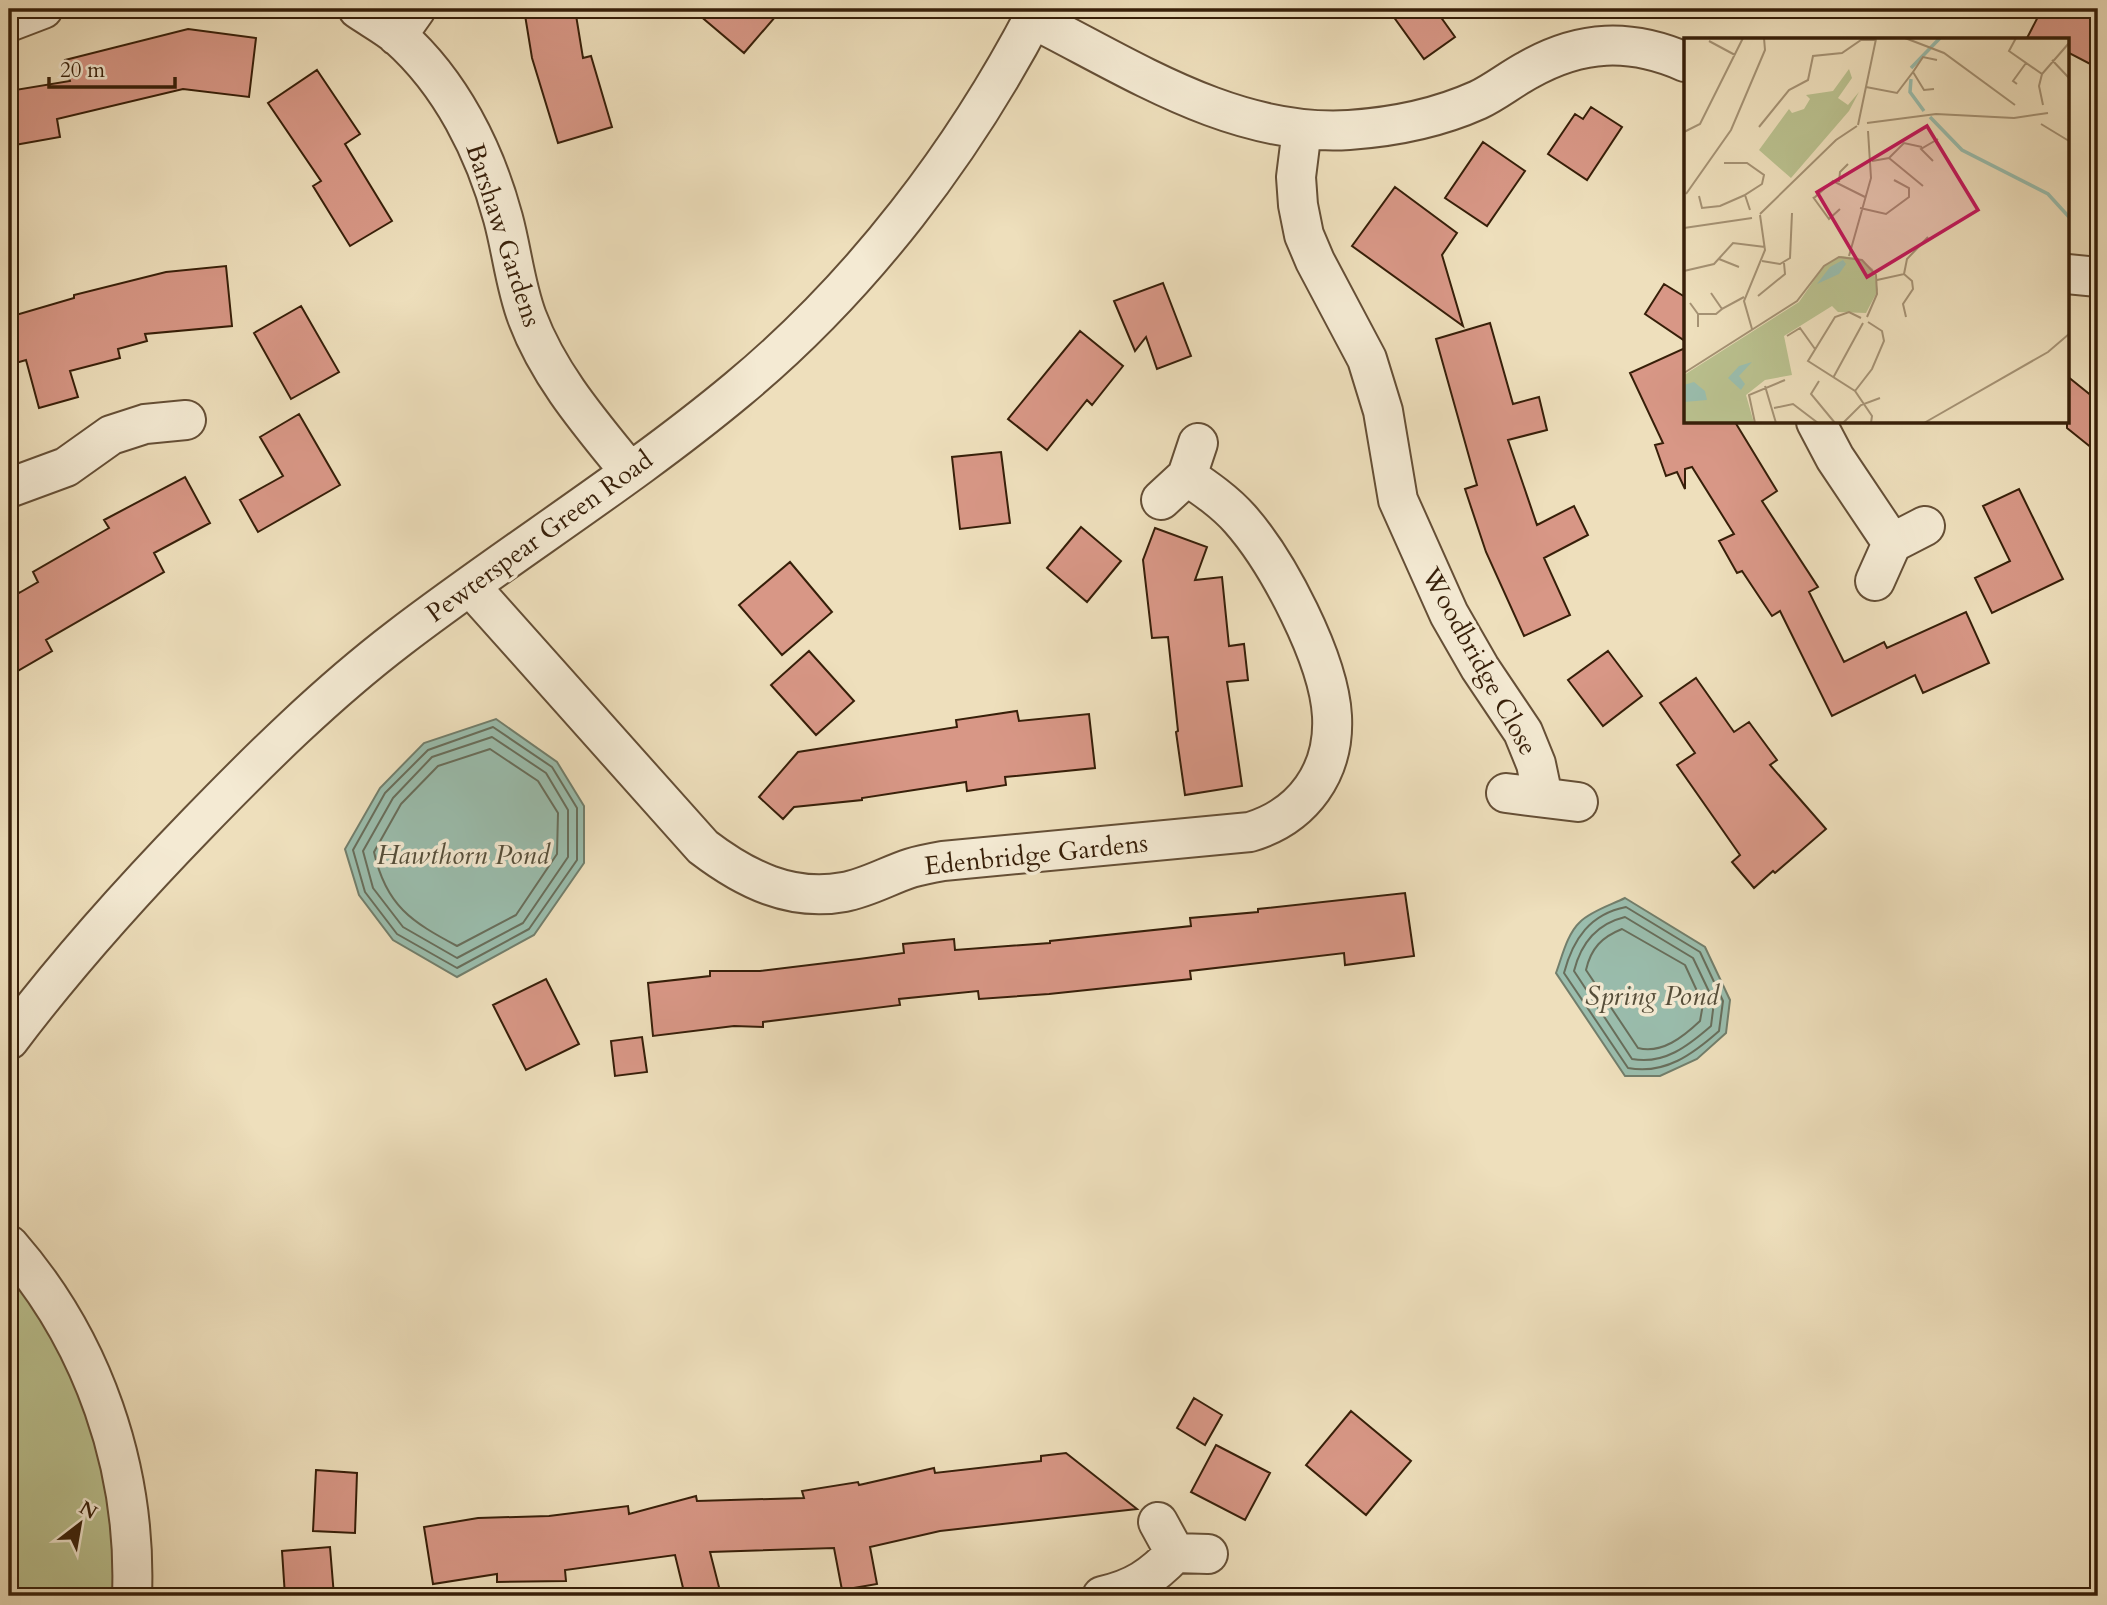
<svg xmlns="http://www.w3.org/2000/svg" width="2107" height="1605" font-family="Cardo,serif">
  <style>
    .green { fill: #bac18f; stroke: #78704c; stroke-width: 2 }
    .water { fill: #9abdad; stroke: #727e6b; stroke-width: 2 }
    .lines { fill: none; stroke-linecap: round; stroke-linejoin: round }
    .shore { stroke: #686e5b; stroke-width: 2 }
    .building { fill: #d89786; stroke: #371f09; stroke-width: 2 }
    .minor-casing { stroke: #654f36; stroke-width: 42 }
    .minor { stroke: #f4ead3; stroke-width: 38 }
    .labels { text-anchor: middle; stroke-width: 7; stroke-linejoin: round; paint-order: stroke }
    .street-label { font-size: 26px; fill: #371f09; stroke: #f4ead3 }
    .water-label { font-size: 28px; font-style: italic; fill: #554e3a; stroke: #f4ead3 }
    .inset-river { fill: none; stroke: #9abdad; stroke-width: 3.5 }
    .inset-road { fill: none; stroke: #a59274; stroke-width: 2 }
    .view { fill: #c2185b; fill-opacity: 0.15; stroke: #c2185b; stroke-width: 3.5 }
    .inset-edge { fill: none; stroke: #371f09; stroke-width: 3.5 }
  </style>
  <rect width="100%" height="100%" fill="#eedfbc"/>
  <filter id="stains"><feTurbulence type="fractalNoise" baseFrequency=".00286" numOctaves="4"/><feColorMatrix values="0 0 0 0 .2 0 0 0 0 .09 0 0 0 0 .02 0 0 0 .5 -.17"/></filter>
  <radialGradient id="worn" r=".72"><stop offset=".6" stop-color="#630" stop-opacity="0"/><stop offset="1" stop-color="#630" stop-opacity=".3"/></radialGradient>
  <path class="green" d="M9,1239L110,1409L141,1596H9Z"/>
  <path class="water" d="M496,719L557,762L584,806V863L534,935L457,977L393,940L359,895L345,849L380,788L424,743Z
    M1625,898L1705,947L1730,1000L1726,1033L1697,1059L1660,1076H1625L1556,973C1562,957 1567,934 1580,922C1591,911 1611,905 1625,898Z"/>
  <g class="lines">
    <path class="shore" d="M493,727L552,767L577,808V860L529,929L457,968L397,934L365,892L353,850L385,793L428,750Z
      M492,737L546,773L568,810V857L523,923L457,958L403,927L373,888L363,851L393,798L432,757Z
      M490,749L538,781L558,813L557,854L516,915L457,946C412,922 386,906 374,852L401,804L438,766Z
      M1626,907L1700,952L1723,1001L1719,1031C1693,1054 1665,1075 1628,1068L1564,973C1573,939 1590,914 1626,907Z
      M1625,917L1693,958L1714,1002L1711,1026C1688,1046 1664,1065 1632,1059L1574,971C1581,943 1596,924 1625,917Z
      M1622,929L1685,965L1703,1004L1700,1021C1683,1037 1662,1054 1638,1048L1586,970C1591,948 1602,937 1622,929Z"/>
  </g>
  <path class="building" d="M524,9H575L583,58L591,56L612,127L558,143L532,58Z
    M692,9H782L744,53Z
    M1388,9H1435L1455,37L1424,59Z
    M2042,9H2098V68L2067,52V40H2026Z
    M188,29L256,38L249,97L183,89L57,119L60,137L9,146V91L70,81L65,60Z
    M317,70L360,134L345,144L392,221L350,246L313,186L321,181L268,103Z
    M1591,107L1622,127L1587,180L1548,154L1575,114L1583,119Z
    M1483,142L1525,171L1487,226L1445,198Z
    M1395,187L1457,233L1442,255L1463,326L1352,246Z
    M226,266L232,326L145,334L147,341L118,349L120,358L70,371L78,397L39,408L26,360L9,365V317L74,298V295L166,272Z
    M1163,283L1191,356L1157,369L1146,337L1135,351L1114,301Z
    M1664,284L1685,297V341L1645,314Z
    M301,306L339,372L291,399L254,333Z
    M1490,323L1513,404L1539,397L1547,430L1508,440L1537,525L1574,506L1588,535L1544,558L1570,615L1524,636L1486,552L1465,489L1477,485L1436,339Z
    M1080,331L1123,366L1092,405L1087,400L1047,450L1008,419Z
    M1685,348V422H1735L1777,491L1762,501L1818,587L1809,592L1844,662L1884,642L1887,648L1966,612L1989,663L1923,693L1915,675L1832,716L1780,611L1772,616L1742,571L1737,573L1719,541L1734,534L1692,467L1685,469V489L1677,472L1666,476L1655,445L1663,443L1630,373Z
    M2067,376L2098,401V453L2067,428Z
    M299,414L340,485L258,532L240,500L283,476L260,437Z
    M1001,452L1010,523L960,529L952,457Z
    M185,477L210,523L154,553L164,572L46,640L52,651L9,676V576L19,593L38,582L33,572L109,528L104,520Z
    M2019,489L2063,579L1992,613L1975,578L2010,561L1983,506Z
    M1081,527L1121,561L1087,602L1047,568Z
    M1155,528L1207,547L1195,580L1222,577L1229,646L1244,644L1248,680L1227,682L1242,786L1185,795L1176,732L1178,731L1168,637L1152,638L1143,560Z
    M790,562L832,612L782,655L739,605Z
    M809,651L854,701L816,735L771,685Z
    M1608,651L1642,696L1603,726L1568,680Z
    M1696,678L1734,732L1749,722L1777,760L1770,765L1826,829L1775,873L1773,871L1754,888L1732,862L1740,855L1677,765L1695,753L1660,703Z
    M1017,711L1019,721L1089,714L1095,768L1005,777L1006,785L967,791L966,782L862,798V800L794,807L783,819L759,797L798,752L957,727L956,720Z
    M1405,893L1414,956L1345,965L1344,953L1190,971L1191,979L1049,994L979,999L978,991L899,999L900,1005L763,1022V1027L734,1026L653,1036L648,983L710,976V971H760L859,959L904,953L903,944L954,939L955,950L1050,943V941L1191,926L1190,918L1258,912V909Z
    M546,979L579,1044L526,1070L493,1005Z
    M642,1037L647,1072L615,1076L611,1041Z
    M1194,1398L1222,1415L1205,1445L1177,1428Z
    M1351,1411L1411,1461L1366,1515L1306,1465Z
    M1216,1445L1270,1473L1245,1520L1191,1492Z
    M1066,1453L1137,1509L940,1531L870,1547L877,1584L842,1590L834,1548L710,1552L720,1591L697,1596H685L675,1555L565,1570L566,1581L497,1582V1574L433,1584L424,1527L478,1518L549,1516L628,1506L629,1514L696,1496L697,1501L804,1498L802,1491L858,1482L859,1485L934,1468L935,1473L1041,1461V1456Z
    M316,1470L357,1473L355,1533L313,1531Z
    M330,1547L334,1596H285L282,1551Z"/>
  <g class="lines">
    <defs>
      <path id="minor" d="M358,9C371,18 386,26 398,36C451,83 485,151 503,218C512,251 515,285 527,317C549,376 591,424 630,472
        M1033,19C1132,69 1234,137 1349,130C1393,127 1438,118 1478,100C1495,92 1511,79 1528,70C1581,40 1630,38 1685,62
        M9,22L43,9
        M397,36L416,9
        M1302,129L1296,177L1298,205L1304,235L1315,261L1367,359L1383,411L1398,500L1449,614L1480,668L1523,732L1536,764L1543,797
        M2067,274L2098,277
        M1816,422L1835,458L1892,543
        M9,488L66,467L111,435L145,424L186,420
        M1161,500L1187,476L1198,443
        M1875,581L1892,543L1925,526
        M470,586L703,847C745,879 791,902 844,892C867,888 889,875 911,868C921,865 932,863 943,861L1250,832C1303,816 1335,772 1332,716C1329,659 1278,562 1240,519C1225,502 1206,489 1187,476
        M1506,793L1578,802
        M9,1040C67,963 131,892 198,823C261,758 327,693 399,638C510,553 630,479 738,389C862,286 964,152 1038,9
        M9,1245C93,1341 137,1468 132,1596
        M1158,1522L1175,1553L1208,1554
        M1102,1596C1134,1589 1152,1577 1175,1553"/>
    </defs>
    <use href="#minor" class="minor-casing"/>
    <use href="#minor" class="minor"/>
  </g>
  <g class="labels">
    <g class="street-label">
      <text transform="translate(504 235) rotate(72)" y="9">Barshaw Gardens</text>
      <text transform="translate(539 536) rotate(-36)" y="9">Pewterspear Green Road</text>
      <text transform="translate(1480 661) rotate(61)" y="9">Woodbridge Close</text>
      <text transform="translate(1036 854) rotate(-6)" y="9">Edenbridge Gardens</text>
    </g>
    <g class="water-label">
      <text x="463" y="864">Hawthorn Pond</text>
      <text x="1652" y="1005">Spring Pond</text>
    </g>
  </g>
  <g transform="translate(1684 38)">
    <rect width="385" height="385" fill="#eedfbc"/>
    <path d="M165,31L168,40L154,60L164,67L175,54L165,73L107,140L75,112L105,71L108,75L120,71L126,61L122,57L149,53ZM157,218L174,220L189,231L194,252L182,275L154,274L148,268L100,298L108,337L81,342L62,357L70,385H0V337L115,264L140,228Z" fill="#bac18f"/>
    <path d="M159,222L162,226L155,236L133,246L146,229ZM68,324L55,338L61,346L57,352L44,340L55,328ZM10,344L21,353L23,362L0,364V347Z" fill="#9abdad"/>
    <path class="inset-river" d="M227,30L256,0M227,41L226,54L240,73M246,79L278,112L364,156L385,179"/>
    <path class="inset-road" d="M221,0L260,15L331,67M332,0L325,13L358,36M25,3L51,17M368,22L385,40M229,34L239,19L253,22M333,46L329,43L342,25M182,49L213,55L229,34L240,52L250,51M359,67L355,48L358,36L385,5M183,85L252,76L330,80L364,75M357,86L385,103M174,87L192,1M75,89L105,52L124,42L129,18L158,15L177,2H192M0,94L16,86L59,0M205,120L239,148M188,123L205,120L220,105L238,109M249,123L237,111L254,101M40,125H63L80,137L78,146L61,157L66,172M155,144L156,134L164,126M2,156L47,92L81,12L80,0M15,158L18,170L36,168L61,157M129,159L145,181L156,171M130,160L149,143L181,159M176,170L202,176L225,159V150L210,142M76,176L152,102L173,88M0,190L68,180M165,218L187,140L184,93M35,221L55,229M78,223L96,226L106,220L108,175M0,233L30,226L49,205L81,209M220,236L223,221L244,199M193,242L220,236L228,243L229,251L219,266L222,279M27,255L38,271L60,259M74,258L101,236L100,225M6,265L14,276V289M14,276H32L38,271M177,280L165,274L151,279L124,323L171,353L188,378L187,385M68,291L60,263L81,212L76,177M103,298L116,290L131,311M0,335L113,263L140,228L155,219L178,222L192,237L193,256L183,279M149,340L179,285M135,343L127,356L151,385M81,348L92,385M171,353L188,331L200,303L198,293L184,284M90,370L109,366L134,385M71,385L65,357L101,342M159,385L177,367L196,360M240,385L364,314L385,296"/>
    <path class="view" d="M243,88L294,172L183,239L133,154Z"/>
    <rect width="385" height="385" class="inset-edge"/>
  </g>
  <rect width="2107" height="1605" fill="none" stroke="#eedfbc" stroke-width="35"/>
  <rect x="10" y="10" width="2086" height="1584" fill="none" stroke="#371f09" stroke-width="3.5"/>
  <rect x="18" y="18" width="2072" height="1570" fill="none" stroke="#371f09" stroke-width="2"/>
  <g transform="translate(80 1524) rotate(31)" stroke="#f4ead3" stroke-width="5" paint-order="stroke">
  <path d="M0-5L12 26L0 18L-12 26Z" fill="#371f09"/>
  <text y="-10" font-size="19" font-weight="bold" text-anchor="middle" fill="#371f09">N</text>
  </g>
  <path d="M49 77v10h126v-10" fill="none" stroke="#371f09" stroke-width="3.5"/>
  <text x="60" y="77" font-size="21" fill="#371f09" stroke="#f4ead3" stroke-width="5" paint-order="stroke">20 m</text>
  <rect width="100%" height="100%" filter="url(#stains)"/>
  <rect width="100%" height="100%" fill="url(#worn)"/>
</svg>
